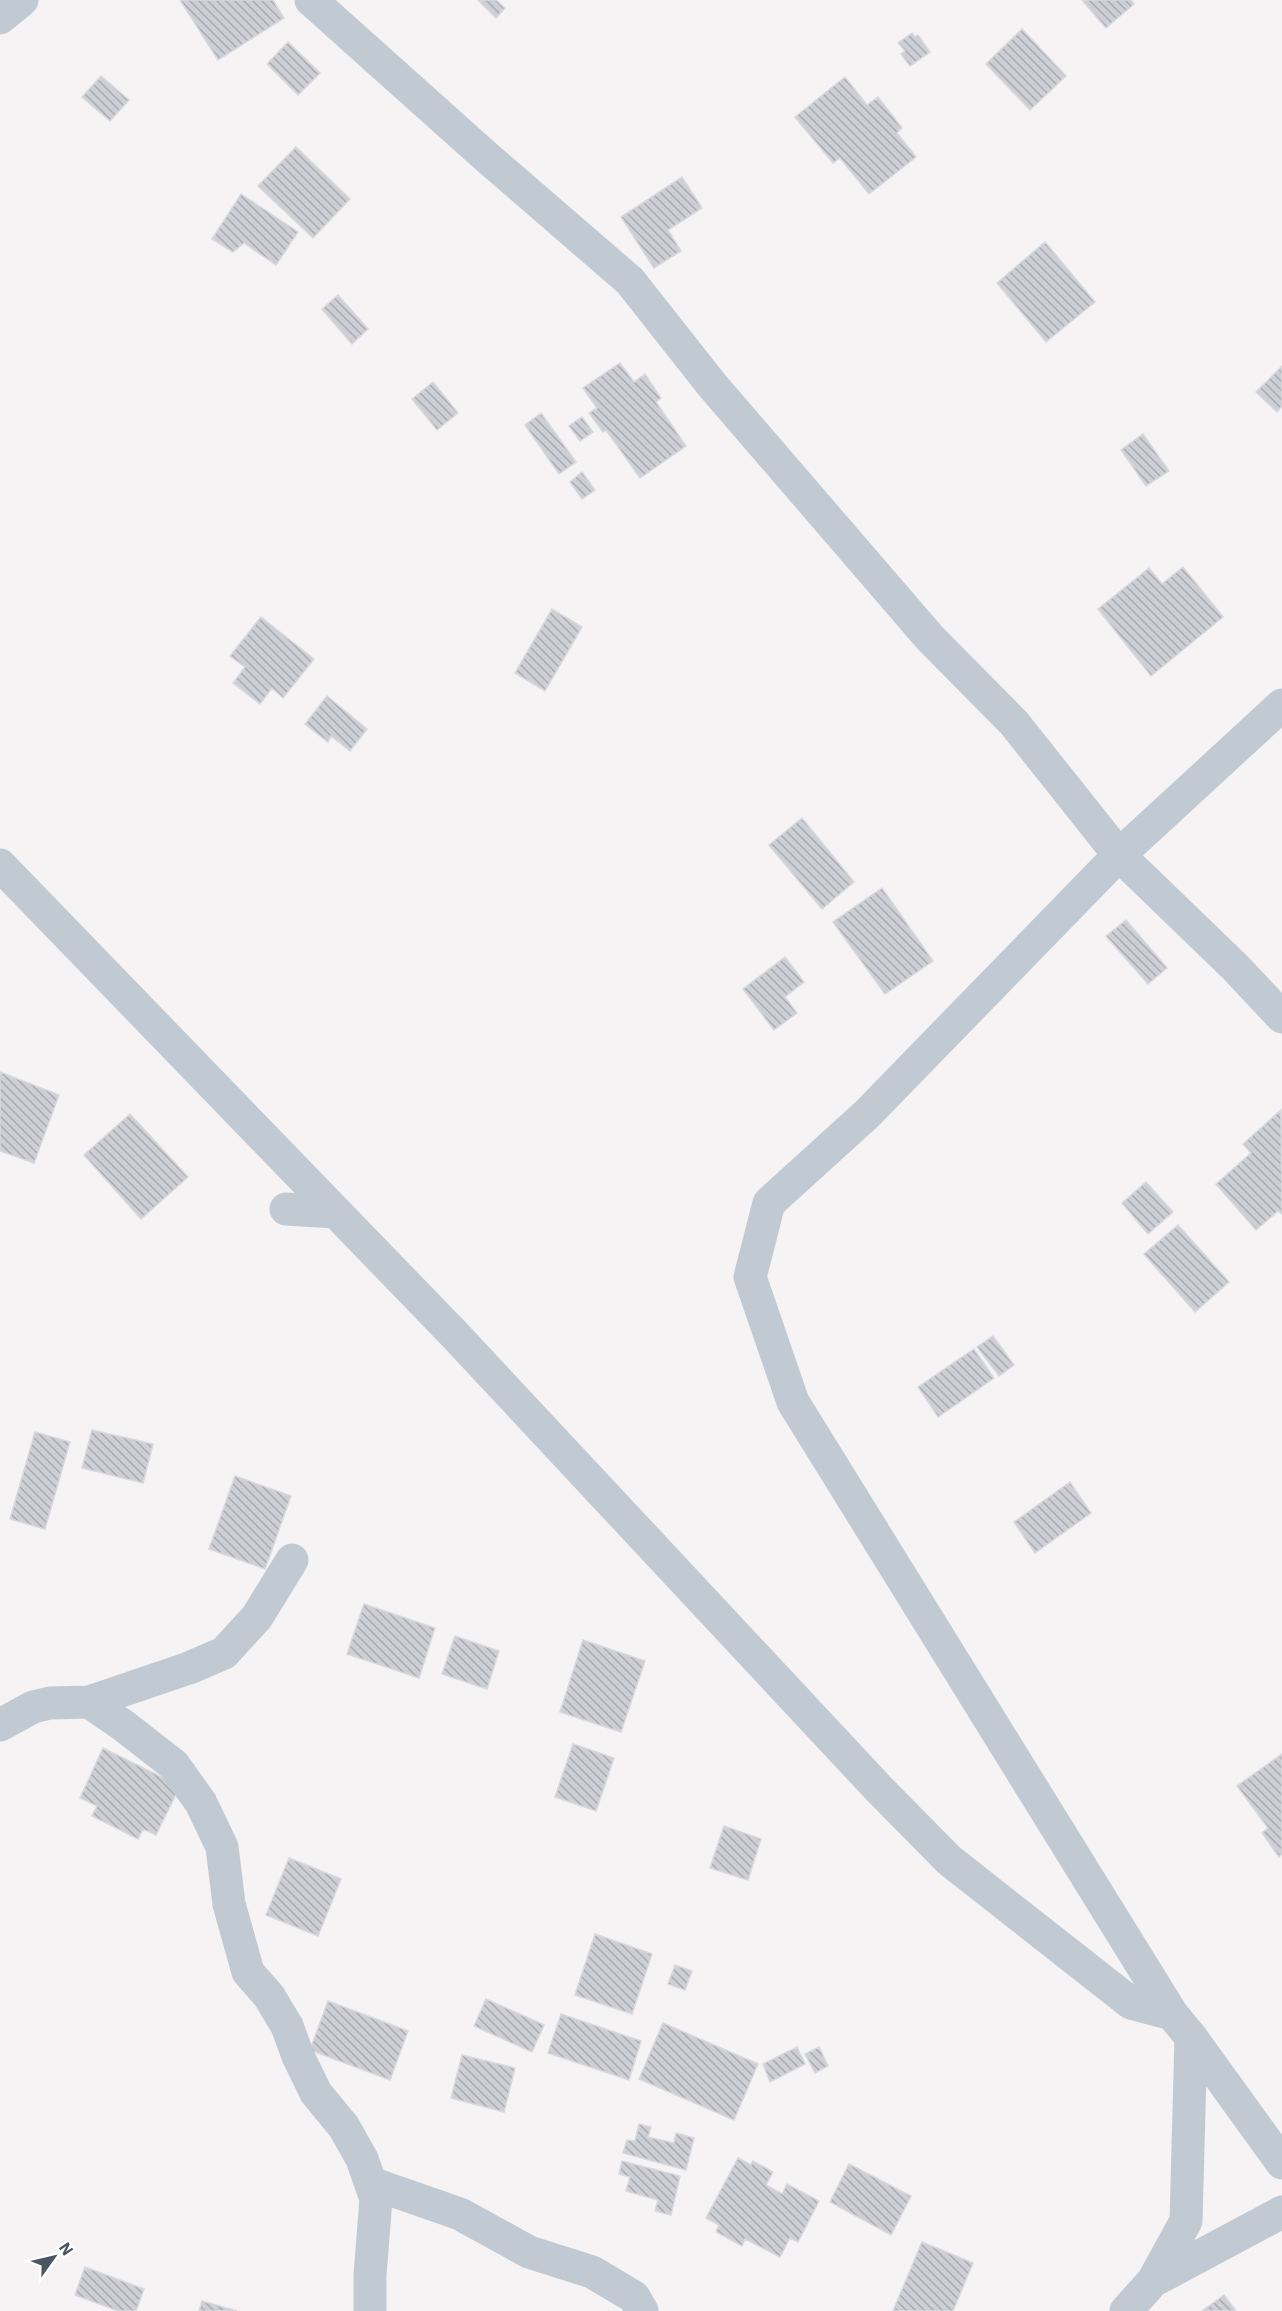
<svg xmlns="http://www.w3.org/2000/svg" width="1282" height="2311" font-family="'IBM Plex Sans',sans-serif">
  <style>
    .building { fill: url(#building-back-hatch); stroke: #d7d9de; stroke-width: 1.5 }
    .lines { fill: none; stroke-linecap: round; stroke-linejoin: round }
    .minor { stroke: #c1cad2; stroke-width: 33 }
  </style>
  <defs>
    <pattern id="building-back-hatch" width="6" height="6" patternUnits="userSpaceOnUse" patternTransform="scale(1.5)"><rect width="6" height="6" fill="#cdcfd5"/><path d="M-1 5l2 2M0 0l6 6M5-1l2 2" fill="none" stroke="#a8abb0"/></pattern>
  </defs>
  <rect width="100%" height="100%" fill="#f5f3f3"/>
  <path class="building" d="M180,0H273L284,18L218,60Z
    M478,0H496L505,8L496,18Z
    M1082,0H1131L1134,4L1106,28Z
    M1022,29L1066,76L1030,110L986,64Z
    M912,33L915,37L918,35L930,52L910,66L901,54L905,51L898,43Z
    M288,42L320,73L298,95L267,64Z
    M101,76L129,100L110,121L82,97Z
    M845,77L867,105L878,97L902,128L897,133L916,157L869,194L840,158L833,163L795,117Z
    M296,147L350,199L313,238L258,186Z
    M682,177L702,208L668,230L681,251L654,268L621,217Z
    M241,194L298,232L276,265L244,243L233,252L212,239Z
    M1045,242L1095,302L1046,342L997,283Z
    M338,295L368,329L352,344L322,309Z
    M620,363L634,382L645,374L661,398L656,402L686,446L640,478L606,430L603,432L589,413L597,408L583,388Z
    M1282,366V406L1277,412L1256,392Z
    M433,382L458,413L437,430L412,399Z
    M541,413L576,462L559,474L525,425Z
    M582,417L593,432L580,441L569,426Z
    M1143,434L1169,471L1146,486L1121,450Z
    M582,472L595,490L582,499L570,482Z
    M1183,567L1223,617L1151,676L1098,609L1149,568L1162,584Z
    M552,609L582,627L545,691L515,673Z
    M261,617L314,659L283,698L272,688L260,704L233,683L245,667L230,656Z
    M327,696L367,729L350,751L331,736L328,742L305,724Z
    M802,818L854,882L822,909L769,845Z
    M882,888L933,961L885,994L833,922Z
    M1126,920L1167,968L1148,984L1106,936Z
    M785,957L804,982L785,997L797,1013L774,1030L743,989Z
    M0,1072L59,1095L34,1163L0,1151Z
    M1281,1110L1282,1214L1278,1211L1256,1230L1216,1184L1251,1153L1243,1144Z
    M130,1114L188,1177L141,1219L84,1155Z
    M1146,1182L1173,1212L1148,1234L1122,1203Z
    M1178,1225L1229,1282L1195,1312L1144,1254Z
    M993,1336L1014,1365L999,1376L977,1347Z
    M974,1349L994,1378L938,1417L918,1387Z
    M92,1430L153,1444L143,1483L82,1468Z
    M35,1432L70,1442L45,1529L10,1519Z
    M235,1476L291,1496L265,1569L209,1549Z
    M1070,1482L1091,1513L1035,1553L1014,1522Z
    M364,1604L435,1628L419,1678L347,1654Z
    M455,1636L499,1651L487,1689L442,1674Z
    M583,1640L645,1661L621,1732L560,1712Z
    M573,1744L614,1758L596,1811L555,1797Z
    M103,1748L180,1786L156,1835L143,1829L138,1839L92,1816L97,1806L80,1798Z
    M1282,1754V1854L1279,1857L1262,1833L1268,1828L1237,1786Z
    M724,1826L761,1839L748,1880L710,1868Z
    M289,1858L341,1879L318,1936L266,1915Z
    M595,1934L652,1954L632,2014L575,1995Z
    M675,1965L692,1971L685,1990L668,1984Z
    M486,1999L544,2025L532,2052L474,2026Z
    M328,2001L408,2031L390,2080L310,2050Z
    M561,2014L641,2041L629,2080L548,2053Z
    M663,2023L758,2064L734,2120L639,2079Z
    M797,2047L805,2064L770,2082L763,2064Z
    M819,2047L828,2066L815,2073L805,2054Z
    M462,2055L515,2068L504,2112L451,2098Z
    M639,2124L651,2127L648,2137L674,2143L676,2133L694,2138L686,2170L623,2153L627,2140L635,2141Z
    M738,2158L751,2165L753,2161L773,2172L766,2185L782,2194L787,2184L819,2201L798,2242L790,2238L780,2257L745,2239L742,2246L716,2232L719,2225L706,2218Z
    M622,2161L680,2176L671,2215L655,2211L658,2200L626,2191L630,2177L619,2174Z
    M849,2164L911,2196L891,2235L830,2202Z
    M922,2242L973,2263L953,2311H893Z
    M85,2267L144,2289L136,2311H118L75,2295Z
    M1224,2295L1236,2311H1202Z
    M202,2301L237,2311H199Z"/>
  <g class="lines">
    <path class="minor" d="M311,0L482,153L630,281L712,385L930,638L1014,723L1119,855L1236,968L1282,1017
      M0,18L22,0
      M1282,705L1119,855L867,1114L769,1203L750,1277L793,1402L1172,2014L1191,2037L1282,2163
      M0,865L454,1334L879,1789L949,1860L1131,2003L1172,2014
      M286,1209L336,1212
      M89,1702L124,1726L174,1765L201,1803L222,1847L229,1904L248,1972L269,1996L287,2026L298,2056L316,2093L344,2127L362,2159L376,2199L370,2275V2311
      M0,1725L33,1707L50,1703L89,1702L189,1668L224,1653L257,1617L292,1560
      M371,2183L460,2214L529,2252L592,2272L634,2297L642,2311
      M1153,2281L1282,2212
      M1126,2311L1153,2281L1186,2221L1191,2037"/>
  </g>
  <g transform="translate(54 2257) rotate(56)" stroke="#ffffff" stroke-width="4.5" paint-order="stroke">
  <path d="M0-4.5L10 22L0 15L-10 22Z" fill="#4a5661"/>
  <text y="-9" font-size="16" font-weight="bold" text-anchor="middle" fill="#4a5661">N</text>
  </g>
</svg>
